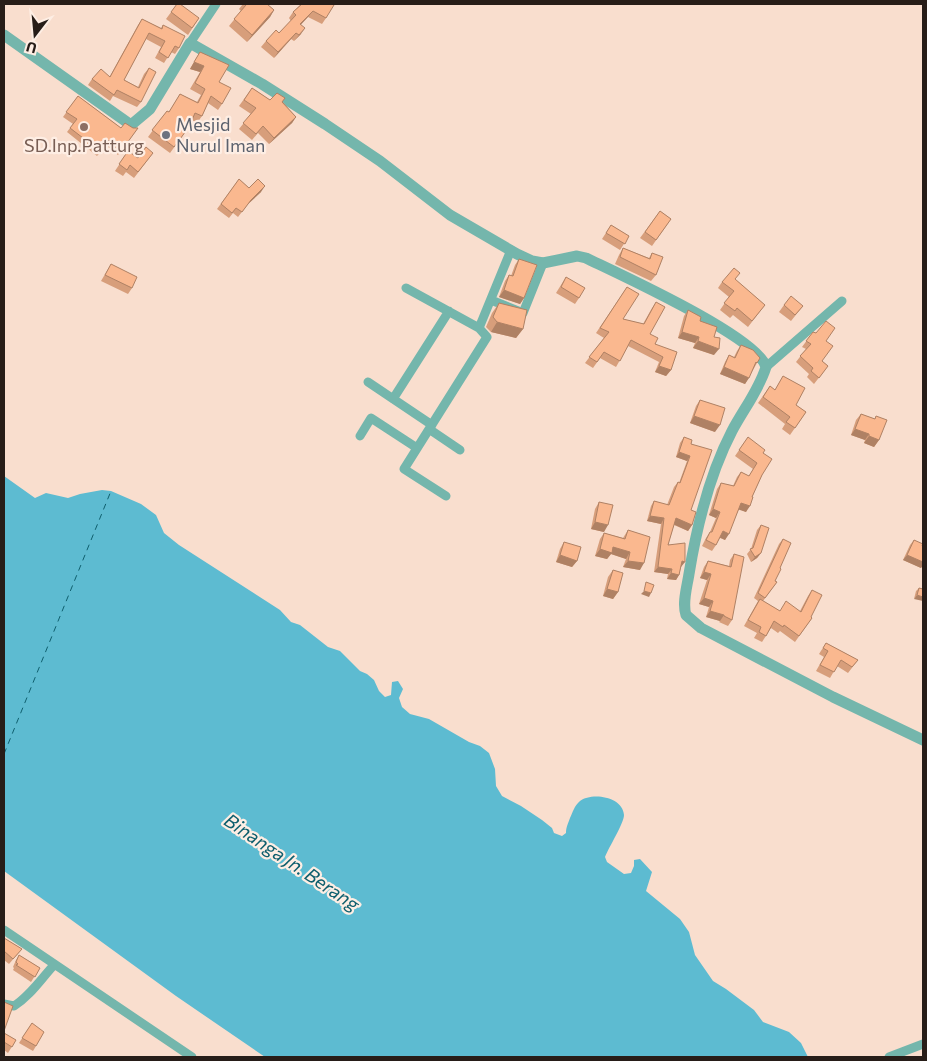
<svg xmlns="http://www.w3.org/2000/svg" width="927" height="1061" font-family="Commissioner,sans-serif">
  <style>
    .water { fill: #5dbbd1 }
    .lines { fill: none; stroke-linecap: round; stroke-linejoin: round }
    .ferry { stroke: #0f5f6e; stroke-width: 1; stroke-dasharray: 6 5; stroke-linecap: butt }
    .minor { stroke: #74b6ac; stroke-width: 9 }
    .tertiary { stroke: #74b6ac; stroke-width: 11 }
    .wall { fill: #d79e7b }
    .shaded-wall { fill: #af8164 }
    .building { fill: #fab88f; stroke: #af8164 }
    .education-dot { fill: #8d6e63; stroke: #feeee4; stroke-width: 2 }
    .worship-dot { fill: #6b7280; stroke: #feeee4; stroke-width: 2 }
    .labels { text-anchor: middle; stroke-width: 4.5; stroke-linejoin: round; paint-order: stroke }
    .worship-label { font-size: 18px; fill: #5b616d; stroke: #feeee4; text-anchor: start }
    .education-label { font-size: 18px; fill: #785e54; stroke: #feeee4 }
    .water-label { font-size: 19px; font-style: italic; fill: #0f5f6e; stroke: #feeee4 }
  </style>
  <rect width="100%" height="100%" fill="#f9dece"/>
  <path class="water" d="M4,476L35,498L46,493L68,498L80,494L102,490L111,491L141,504L156,515L164,533L179,545L280,610L291,622L300,625L328,647L340,651L360,671L367,674L374,680L379,691L385,697L391,695L392,682L398,681L403,689L399,698L402,707L410,714L429,719L469,742L480,746L489,753L495,769L496,786L502,796L521,806L542,820L552,828L554,833L562,836L566,833C566,827 568,824 570,818C573,812 574,806 580,801C591,792 623,796 624,815C624,823 609,847 605,857L607,862L624,874L631,873L634,866V860L640,859L652,872L646,891L680,919L689,932L695,955L713,981L726,989L754,1010L763,1022L789,1032L801,1043L808,1057H265L176,996L4,871Z"/>
  <g class="lines">
    <path class="ferry" d="M4,754L111,491"/>
    <path class="minor" d="M190,43L216,4
      M406,288L479,328
      M491,300L523,313L543,263
      M766,367L842,301
      M368,382L432,425
      M393,399L449,311
      M429,429L460,450
      M360,436L371,418L417,448
      M446,496L404,469L487,337L479,328L511,250
      M4,930L192,1057
      M4,1004L14,1006C30,996 41,979 54,965
      M889,1057L923,1044"/>
    <path class="tertiary" d="M4,35L131,125L150,109L190,43L262,84L325,124L380,161L450,215L517,254L532,261L543,263L577,256L586,258C619,274 758,337 766,367C759,390 743,410 732,431C709,475 697,525 689,574C687,587 682,603 686,615L701,628L833,697L923,740"/>
  </g>
  <path class="wall" d="M177,4L199,18L188,35L166,19Z
    M243,4H267L274,10L270,17L247,42L229,26L241,11L239,9Z
    M300,4H332L326,18L322,24L308,17L301,24V34L294,41L291,39L274,58L261,47L266,41L279,33L291,21L289,18L293,12L301,4Z
    M142,19L161,28L163,25L179,48L175,54L171,52L164,63L155,58L161,47L146,39L124,80L138,87L144,74L149,68L141,102L137,107L113,96L110,101L88,85L92,79L110,76L138,25Z
    M200,52L219,82L222,104L218,110L208,103L202,116L197,123L192,120L189,127L170,153L148,137L167,111L169,112L180,94L197,102L201,95L190,89L200,72L190,69Z
    M252,88L270,100L283,102L296,117L292,123L269,144L258,133L252,140L239,129L251,114L239,106Z
    M78,96L121,128H138L118,155L106,145L97,156L67,132L73,124L63,117Z
    M128,151L138,158L153,153L134,178L126,172L123,176L115,171Z
    M239,179L249,188L261,192L247,205L238,217L233,213L229,218L217,209Z
    M660,211L671,219L652,246L640,238Z
    M611,225L629,236L620,250L602,239Z
    M623,248L649,258L652,253L656,275L651,281L615,264L619,255Z
    M519,259L524,298L520,304L499,297L505,281L509,275L511,276L515,265Z
    M111,264L132,288L128,294L101,281Z
    M566,277L579,298L575,304L556,293Z
    M736,280L765,305L748,327L733,315L730,318L720,310L729,297L718,288L722,282Z
    M627,287L623,319L643,324L652,308L656,302L650,334L671,370L666,376L655,372L659,362L628,346L616,367L600,358L593,368L585,363L604,338L596,333Z
    M499,303L523,329L516,338L491,332L486,327L492,313Z
    M784,305L803,306L791,321L779,312Z
    M688,310L700,321L714,337V355L693,348L695,343L678,338L684,316Z
    M813,332L826,341L822,361L828,366L814,384L807,377L809,374L796,362L806,349L802,347Z
    M741,345L757,363L745,384L720,374L725,362L729,355L734,357L737,351Z
    M783,376L796,405L806,412L790,435L782,429L785,424L758,403L770,386L775,390Z
    M700,400L715,432L690,423L696,406Z
    M861,414L875,419L876,416L879,440L874,447L864,443L865,440L851,435L856,420Z
    M684,437L691,444V510L692,525L688,531L674,525L668,545L681,567L679,575L676,580L667,579L668,574L654,572L661,524L647,521L651,506L654,501L667,505L674,487L678,482L679,483L687,461L676,457L680,443Z
    M748,437L763,453L762,475L752,497L746,512L739,509L725,540L720,538L716,545L712,551L702,546L706,538L710,532L716,518L709,515L717,489L721,483L733,486L737,477L741,472L749,476L753,469L735,456Z
    M599,502L604,532L591,529L595,509Z
    M761,525V553L757,558L751,562L747,554L751,549L757,530Z
    M628,530L640,570L623,567L626,559L611,554L607,559L595,556L600,539L604,533L623,538Z
    M783,539L780,568L775,581L777,582L763,601L780,611H800L808,596L812,590L811,617L812,618L795,642L780,631L778,633L771,628L762,642L754,638L757,633L744,626L758,601L754,598L779,544Z
    M914,540L923,547V565L921,568L903,560L910,545Z
    M564,542L577,561L572,567L556,562L560,549Z
    M734,554L732,620L728,626L719,622L720,621L706,617L709,607L699,604L707,580L700,578L704,567L708,561L729,566L730,560Z
    M613,570L618,592L613,599L603,596L608,577Z
    M919,588L923,589L914,599L916,591Z
    M826,643L858,660L848,673L837,666L830,678L816,671L824,657L819,654Z
    M4,938L22,949L9,964L4,960Z
    M19,955L40,968L31,982L13,970L14,968L13,967L16,960Z
    M32,1023L36,1046L33,1051L19,1043Z
    M4,1033L16,1040L8,1053L4,1050Z"/>
  <path class="shaded-wall" d="M274,10L270,17L247,42L252,35Z
    M313,11L308,17L296,30L300,24Z
    M305,28L301,34L294,41L299,35Z
    M296,33L291,39L274,58L278,52Z
    M194,62L204,66L200,72L190,69Z
    M296,117L292,123L269,144L274,138Z
    M265,186L261,192L247,205L238,217L251,200Z
    M504,290L524,298L520,304L499,297Z
    M497,322L523,329L516,338L491,332Z
    M682,332L699,337L695,343L678,338Z
    M698,341L719,349L714,355L693,348Z
    M659,366L671,370L666,376L655,372Z
    M724,367L749,378L745,384L720,374Z
    M694,416L720,425L715,432L690,423Z
    M855,429L869,434L865,440L851,435Z
    M869,436L879,440L874,447L864,443Z
    M679,452L690,456L687,461L676,457Z
    M741,503L750,506L746,512L737,509Z
    M713,509L720,512L716,518L709,515Z
    M650,516L664,518L661,524L647,521Z
    M676,518L692,525L688,531L673,524Z
    M595,522L608,525L604,532L591,529Z
    M723,531L729,534L725,540L719,537Z
    M613,547L630,552L626,559L611,554L607,559L595,556L600,549Z
    M761,553L757,558L751,562L755,557Z
    M560,555L577,561L572,567L556,562Z
    M907,555L923,562V565L921,568L903,560Z
    M628,561L644,563L640,570L623,567Z
    M682,561L685,562L681,567H678Z
    M658,567L672,569L668,574L654,572Z
    M704,572L711,574L707,580L700,578Z
    M671,573L679,575L676,580L667,579Z
    M607,589L618,592L613,599L603,596Z
    M644,591L651,593L649,597L641,594Z
    M917,595L923,597V601L914,599Z
    M704,598L713,601L709,607L699,604Z
    M710,611L724,615L720,621L706,617Z"/>
  <path class="building" d="M177,4H180L199,18L192,28L171,12Z
    M244,4H267L274,10L252,35L234,19L246,5Z
    M302,4H332L334,5L326,18L313,11L300,24L305,28L299,35L296,33L278,52L266,41L276,30L279,33L296,15L293,12Z
    M142,19L162,29L163,25L185,36L179,48L175,46L168,58L159,52L165,41L149,33L124,80L139,88L149,68L156,72L141,102L117,90L114,95L92,79L101,69L110,77Z
    M200,52L229,65L219,82L231,88L222,104L211,96L202,116L195,113L189,127L174,147L152,130L167,111L169,112L180,94L198,103L205,89L195,83L204,66L194,62Z
    M252,88L270,100L277,93L285,98L282,102L296,117L274,138L263,126L256,134L243,123L256,108L244,100Z
    M78,96L121,128L125,123L133,128H138L122,150L109,140L100,151L70,128L77,119L66,112Z
    M146,147L153,153L138,172L130,165L127,170L119,164L128,151L138,158Z
    M239,179L249,188L258,179L265,186L251,200L242,212L236,208L232,213L221,204Z
    M660,211L671,219L656,240L645,232Z
    M611,225L629,236L625,244L606,233Z
    M623,248L650,259L652,253L663,257L656,275L620,257Z
    M519,259L537,265L524,298L504,290L509,275L513,276Z
    M111,264L137,277L132,288L105,275Z
    M734,268L740,273L735,279L765,305L752,321L737,308L735,311L724,303L734,291L722,282Z
    M566,277L585,288L579,298L561,287Z
    M627,287L639,294L623,319L644,324L656,302L665,307L650,334L658,338L655,344L677,352L671,370L659,366L663,357L631,340L620,361L604,352L597,362L589,357L609,332L600,328Z
    M791,296L803,306L795,315L784,305Z
    M499,303L527,310L523,329L497,322L493,317Z
    M688,310L701,317L700,321L717,327L714,337L720,338L719,349L698,341L699,337L682,332Z
    M826,321L835,328L826,341L833,346L822,361L828,366L819,378L811,371L813,368L800,356L811,344L806,341L813,332L816,333Z
    M741,345L753,350L760,358L757,363L756,362L749,378L724,367L729,355L735,358Z
    M783,376L805,388L796,405L806,412L795,428L786,422L790,417L763,397L770,386L775,390Z
    M700,400L725,408L720,425L694,416Z
    M861,414L875,419L876,416L887,420L879,440L869,436V434L855,429Z
    M684,437L692,440L691,444L712,450L691,510L696,512L692,525L676,518L668,545L685,543V562L682,561L679,575L671,573L672,569L658,567L664,518L650,516L654,501L669,505L678,482L680,483L690,456L679,452Z
    M748,437L765,450L763,453L772,459L762,475L752,497H753L750,506L741,503L729,534L723,531L716,545L706,540L710,532H712L720,512L713,509L721,483L734,486L741,472L749,476L757,463L739,450Z
    M599,502L613,505L608,525L595,522Z
    M761,525L769,528L761,553L755,557L750,549L753,548Z
    M628,530L650,537L644,563L628,561L630,552L613,547L612,553L600,549L604,533L625,539Z
    M783,539L791,543L780,568L781,569L775,581L777,582L765,598L758,593Z
    M914,540L923,544L922,546L923,547V562L907,555Z
    M564,542L581,547L577,561L560,555Z
    M734,554L744,557L732,620L724,616V615L710,611L713,601L704,598L711,574L704,572L708,561L731,567Z
    M613,570L623,573L618,592L607,589Z
    M646,582L654,585L651,593L644,591Z
    M919,588L923,589V597L917,595Z
    M812,590L822,595L811,617L812,618L799,636L784,625L783,627L774,621L766,636L759,632L761,627L748,620L760,599L780,611L786,601L801,612Z
    M826,643L858,660L852,667L841,660L834,672L820,665L828,651L823,648Z
    M4,938L22,949L13,959L4,951Z
    M19,955L40,968L35,977L16,965L18,964L16,962Z
    M4,1002L13,1006L4,1031Z
    M32,1023L44,1032L36,1046L22,1038Z
    M4,1033L16,1040L12,1047L4,1042Z"/>
  <circle class="education-dot" cx="84" cy="127" r="5"/>
  <circle class="worship-dot" cx="166" cy="135" r="5"/>
  <g class="labels">
    <g class="worship-label">
      <text x="176" y="131">Mesjid<tspan x="176" dy="21">Nurul Iman</tspan></text>
    </g>
    <g class="education-label">
      <text x="84" y="152">SD.Inp.Patturg</text>
    </g>
    <g class="water-label">
      <text transform="translate(292 862) rotate(34)" y="7">Binanga Jn. Berang</text>
    </g>
  </g>
  <rect width="927" height="1061" fill="none" stroke="#271d18" stroke-width="10"/>
  <g transform="translate(35 35) rotate(196)" stroke="#feeee4" stroke-width="4" paint-order="stroke">
  <path d="M0-4L9 19L0 12L-9 19Z" fill="#271d18"/>
  <text y="-8" font-size="14" font-weight="bold" text-anchor="middle" fill="#271d18">U</text>
  </g>
</svg>
